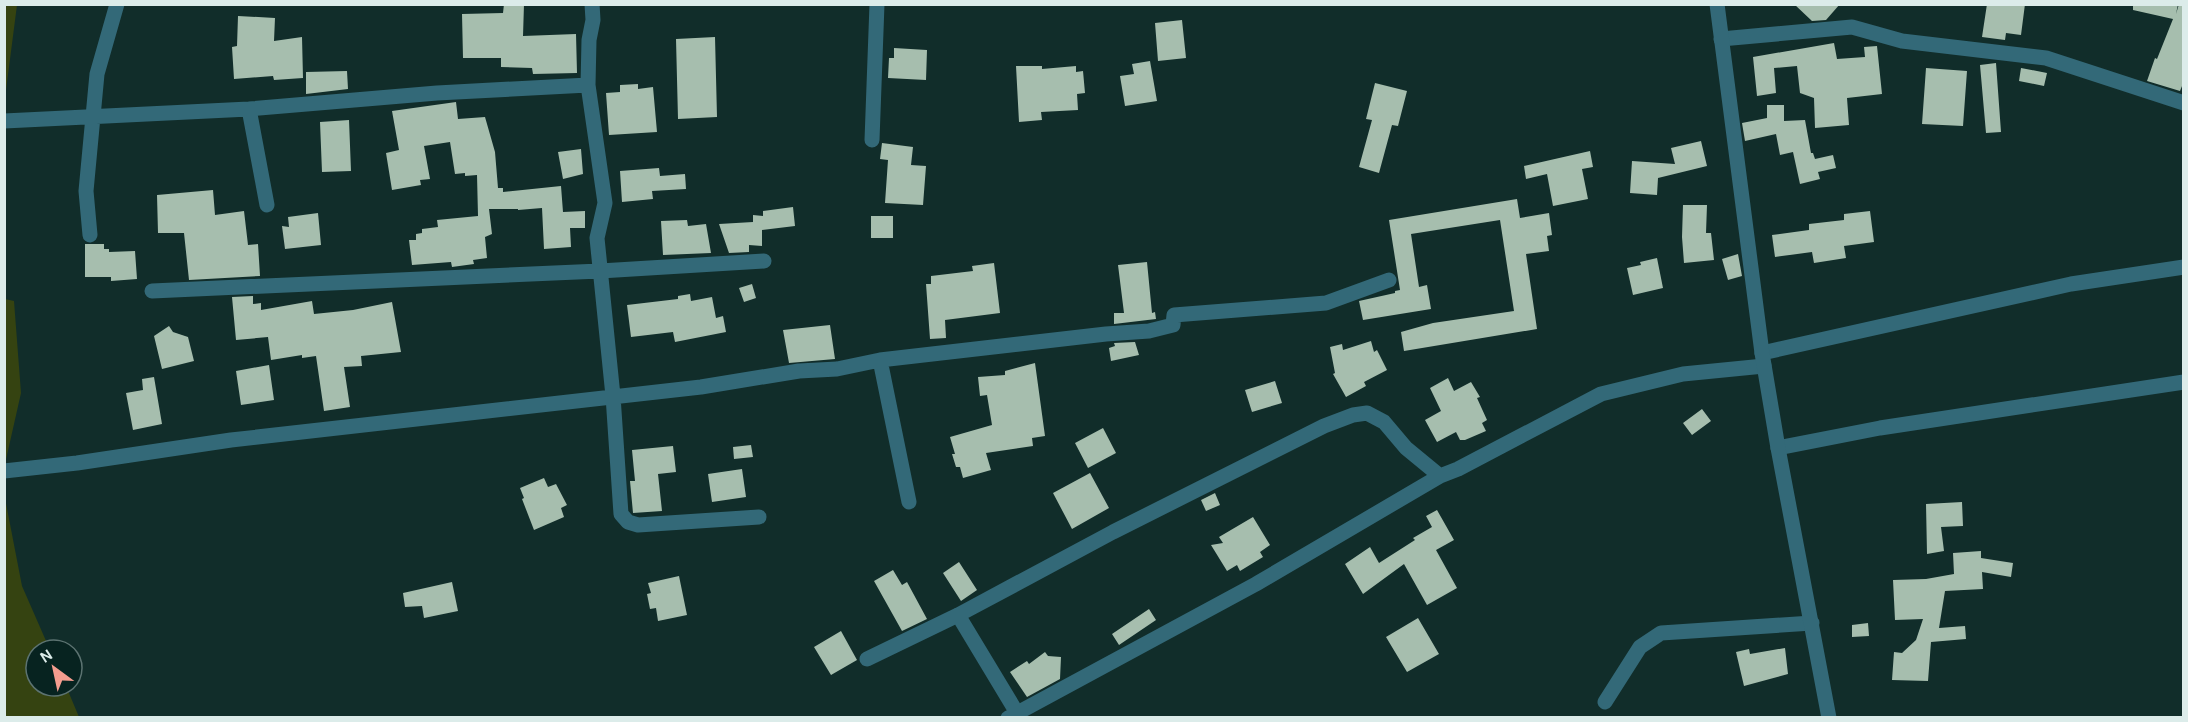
<svg xmlns="http://www.w3.org/2000/svg" width="2188" height="722" font-family="Karla,sans-serif">
  <style>
    .green { fill: #354311 }
    .building { fill: #a6beae }
    .lines { fill: none; stroke-linecap: round; stroke-linejoin: round }
    .minor { stroke: #336978; stroke-width: 15 }
    .tertiary { stroke: #336978; stroke-width: 15 }
  </style>
  <rect width="100%" height="100%" fill="#112d2a"/>
  <path class="green" d="M4,5H17L5,98H4Z
    M5,299L14,301L21,393L5,464Z
    M4,493L22,586L50,650H36V686H66L79,717H5Z"/>
  <path class="building" d="M504,4H524L523,36L576,34L577,73L533,74L532,68L501,67V58H463L462,14L503,13Z
    M1794,4H1840L1826,20L1812,21Z
    M1987,4H2025L2021,35L2006,33L2005,40L1982,37Z
    M2133,4H2178L2176,14L2179,4H2184V81L2180,91L2147,81L2155,58L2157,59L2173,19L2133,10Z
    M238,16L275,18L274,41L302,37L303,78L274,80L273,76L234,79L232,47L237,46Z
    M1182,20L1186,58L1158,61L1155,23Z
    M715,37L717,117L678,119L676,39Z
    M1834,43L1837,59L1865,57L1864,47L1877,46L1882,94L1847,98L1849,125L1815,128L1814,98L1800,93L1797,66L1774,68L1776,93L1757,96L1753,57Z
    M894,48L927,50L926,80L888,78L889,58H894Z
    M1150,61L1157,101L1125,106L1120,76L1134,74L1132,64Z
    M1996,63L2001,132L1986,133L1980,65Z
    M1016,66H1042V69L1076,66V72L1083,71L1085,93L1077,94L1078,110L1041,112L1042,120L1019,122Z
    M1926,68L1967,71L1963,126L1922,124Z
    M2021,68L2047,73L2044,86L2019,81Z
    M347,71L348,89L306,94V72Z
    M1375,83L1407,91L1398,126L1392,125L1379,173L1359,167L1372,120L1366,119Z
    M638,84V89L653,87L657,132L609,135L606,93L620,92V85Z
    M456,102L458,119L485,117L495,152L498,188H503V192L561,186L563,212L585,211V228H570L571,247L544,249L542,208L518,210V209H489L492,234L485,237L487,258L473,260L474,264L452,267L451,262L412,265L409,240H416V234L422,233V229L438,227L437,220L478,216L477,175L465,176V173L455,174L450,142L424,146L430,179L420,180L421,185L392,190L386,153L399,150L392,111Z
    M1767,105H1784V121L1805,120L1811,153H1813L1815,159L1833,155L1836,168L1818,172L1820,179L1800,184L1793,152L1780,155L1776,134L1745,141L1742,123L1767,118Z
    M349,120L351,171L322,172L320,122Z
    M1701,141L1707,166L1658,178L1657,195L1630,193L1632,161L1675,164L1671,148Z
    M882,143L913,147L911,165L926,166L923,205L885,203L888,160L880,159Z
    M581,149L583,174L563,179L558,152Z
    M1590,151L1593,167L1582,169L1588,199L1553,206L1547,174L1526,179L1524,166Z
    M659,168L660,176L685,174L686,189L652,191L653,199L622,202L620,171Z
    M213,190L215,215L244,211L248,245L258,244L260,276L189,280L184,233H158L157,195Z
    M1517,199L1520,218L1549,213L1552,235L1547,236L1549,251L1526,254L1537,329L1404,351L1401,332L1433,323L1514,311L1500,220L1411,234L1419,287L1427,285L1431,309L1363,320L1359,301L1395,293V291L1400,290L1389,220Z
    M1683,205H1707L1706,233H1711L1714,260L1684,263L1682,237Z
    M793,207L795,226L762,230V246L749,245V252L729,253L719,224L753,222V215L763,216V211Z
    M1870,211L1874,242L1844,246L1846,258L1814,263L1812,252L1775,257L1772,235L1809,230V224L1844,220V214Z
    M318,213L321,245L285,249L282,226L289,227L288,217Z
    M871,216H893V238H871Z
    M687,220L688,226L706,224L711,253L663,255L661,221Z
    M85,244H104V249H109V252L135,251L137,279L111,281V277H85Z
    M1738,254L1742,276L1728,280L1722,259Z
    M1657,258L1663,288L1633,295L1627,268L1641,265L1640,262Z
    M1147,262L1152,313L1155,312L1156,319L1114,324V313H1124L1118,265Z
    M994,263L1000,313L945,320L946,338L930,339L926,284H931V276L973,271L972,266Z
    M752,284L756,298L744,302L739,288Z
    M690,294L691,301L712,297L716,318L723,316L726,332L675,342L673,332L631,337L627,305L678,299V296Z
    M253,296V304L261,303V310L312,301L314,314L353,310L392,302L401,352L361,356L362,366L344,367L350,407L324,411L316,356L302,358V355L271,360L268,337L236,340L232,297Z
    M830,325L835,359L789,363L783,330Z
    M169,326L173,332L188,337L194,361L162,369L154,336Z
    M1371,341L1374,352L1377,350L1387,370L1364,382L1366,386L1346,397L1333,374L1335,373L1330,347L1342,344L1343,350Z
    M1135,342L1139,355L1111,361L1109,348L1115,346L1114,343Z
    M1035,363L1045,436L1032,438L1033,446L986,453L991,470L963,478L960,467H956L952,454H955L950,437L992,425L987,395L980,396L978,377L1005,375V371Z
    M269,365L274,400L241,405L236,371Z
    M154,377L162,424L133,430L126,393L143,390L142,379Z
    M1448,378L1454,391L1471,382L1480,397L1477,398L1487,420L1482,423L1486,431L1465,440H1460L1456,432L1437,442L1425,420L1441,411L1430,388Z
    M1275,381L1282,403L1252,412L1245,390Z
    M1702,409L1711,421L1692,435L1683,423Z
    M1103,428L1116,453L1088,468L1075,443Z
    M751,445L753,457L734,459L733,447Z
    M673,446L676,472L658,474L662,511L633,513L630,481H635L632,450Z
    M742,469L746,497L712,502L708,474Z
    M1090,473L1109,508L1072,529L1053,493Z
    M544,478L548,487L556,484L567,505L561,508L564,517L534,530L522,499L524,498L520,488Z
    M1215,493L1220,505L1206,511L1201,500Z
    M1962,502L1963,526L1941,527L1944,551L1927,554L1926,504Z
    M1437,510L1454,540L1436,550L1457,588L1427,605L1404,564L1363,594L1345,564L1370,547L1379,563L1415,540L1413,538L1432,527L1426,516Z
    M1253,517L1270,545L1260,552L1263,557L1240,571L1237,565L1227,571L1211,545L1223,543L1219,537Z
    M1981,551V558L2013,563L2011,577L1982,572L1983,589L1945,591L1939,628L1965,626L1966,639L1931,642L1928,681L1892,680L1894,652L1902,653L1916,640L1923,619L1895,620L1893,580L1926,579L1954,574L1953,553Z
    M959,562L977,590L961,601L943,573Z
    M893,570L902,585L907,582L927,619L902,631L874,581Z
    M679,576L687,615L658,621L656,608L650,609L647,594L651,593L648,583Z
    M452,582L458,611L424,618L422,606L405,607L403,593Z
    M1149,609L1156,620L1119,645L1112,634Z
    M1418,618L1439,654L1407,672L1386,637Z
    M1868,623L1869,636L1852,637V625Z
    M841,631L857,660L831,675L814,647Z
    M1785,648L1788,674L1744,686L1736,652L1749,649L1750,654Z
    M1045,652L1048,656L1061,657L1060,679L1027,697L1010,672L1027,661L1029,664Z"/>
  <g class="lines">
    <path class="minor" d="M1721,39L1852,27L1902,41L2046,58L2184,103
      M588,85L605,203L597,238L613,396L621,514L628,522L638,525L759,517
      M249,109L267,205
      M4,121L249,109L437,93L588,85L589,40L593,20L592,4
      M872,140L877,4
      M90,235L86,191L97,74L117,4
      M152,291L600,271L764,261
      M1762,353L2071,284L2184,267
      M880,360L909,502
      M1778,448L1880,428L2184,382
      M4,471L77,463L231,440L701,387L799,371L837,369L880,360L1106,334L1149,331L1173,325L1174,315L1326,303L1389,280
      M958,615L1017,713
      M867,659L958,615L1113,532L1324,426L1353,415L1367,413L1384,422L1406,448L1440,476
      M1605,702L1640,647L1661,633L1812,623
      M1008,718L1256,584L1440,476L1458,469L1601,394L1683,374L1764,366"/>
    <path class="tertiary" d="M1717,4L1762,353L1778,448L1829,718"/>
  </g>
  <rect width="2188" height="722" fill="none" stroke="#dcecea" stroke-width="12"/>
  <g transform="translate(54 668) rotate(327)"><circle r="28" fill="#072320" stroke="#5c7371" stroke-width="1.5"/>
  <path d="M0-4.5L10 22L0 15L-10 22Z" fill="#f59d8f"/>
  <text y="-9" font-size="16" font-weight="bold" text-anchor="middle" fill="#dcecea">N</text>
  </g>
</svg>
